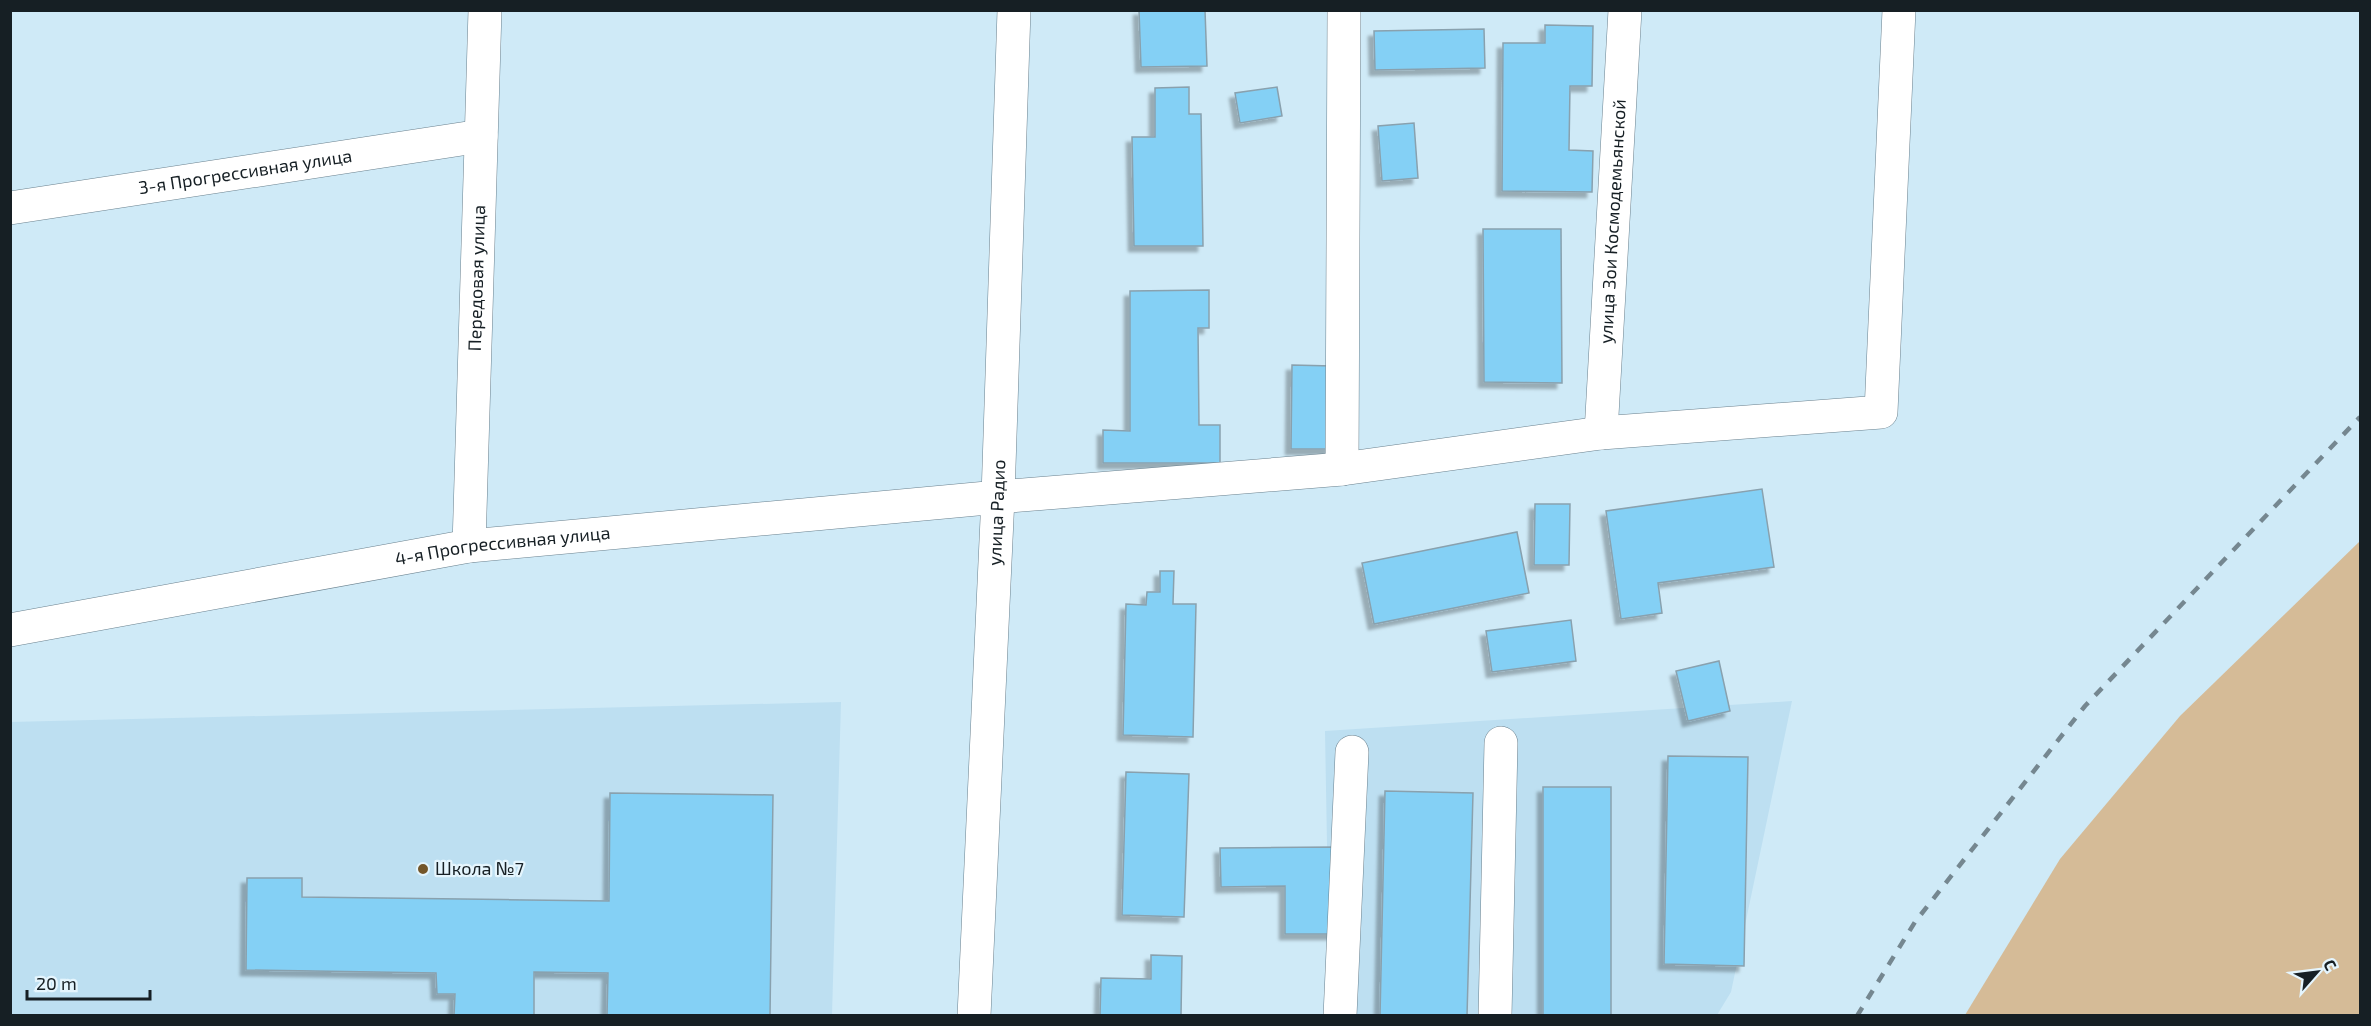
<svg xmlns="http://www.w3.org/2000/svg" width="2371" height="1026" font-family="'Exo 2',sans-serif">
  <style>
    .built { fill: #bddff1 }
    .green { fill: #d5bb97 }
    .building { fill: #84d0f5; stroke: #89a1ae; stroke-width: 1.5; filter: url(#shadow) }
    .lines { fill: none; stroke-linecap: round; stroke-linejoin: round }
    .minor-casing { stroke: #6a818e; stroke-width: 34 }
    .major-casing { stroke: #6a818e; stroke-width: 34 }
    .minor { stroke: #fff; stroke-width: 33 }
    .major { stroke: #fff; stroke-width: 33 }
    .rail { stroke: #758790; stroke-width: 4.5; stroke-dasharray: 10 10; stroke-linecap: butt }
    .poi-dot { fill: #73562a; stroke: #e5f5fd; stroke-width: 2 }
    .labels { text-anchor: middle; stroke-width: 4.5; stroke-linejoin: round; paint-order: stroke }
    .street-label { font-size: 18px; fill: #161f24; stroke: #e5f5fd }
    .poi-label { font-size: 18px; fill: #161f24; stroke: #e5f5fd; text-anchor: start }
  </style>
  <defs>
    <filter id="shadow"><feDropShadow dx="-5.5" dy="5.5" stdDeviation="1.5" flood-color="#0004"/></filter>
  </defs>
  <rect width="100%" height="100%" fill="#cfeaf7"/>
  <path class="built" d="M1792,701L1731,992L1717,1015H1330L1325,731Z
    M841,702L832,1015H11L10,722Z"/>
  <path class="green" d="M2360,541V1015H1965L2060,859L2180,716Z"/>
  <path class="building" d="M1139,10H1205L1207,66L1141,67Z
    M1545,25L1593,26L1592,86H1570L1569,150L1593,151L1592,192L1502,191L1503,43H1545Z
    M1484,29L1485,68L1375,70L1374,31Z
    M1189,87V114H1201L1203,246H1134L1132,137H1155V88Z
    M1277,87L1282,116L1240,123L1235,93Z
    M1414,123L1418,178L1382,181L1378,126Z
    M1483,229H1561L1562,383L1484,382Z
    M1209,290V328H1198L1199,425H1220V463H1103V430L1130,431V291Z
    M1292,365L1332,366V449H1291Z
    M1762,489L1774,567L1658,583L1662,613L1621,619L1606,511Z
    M1535,504H1570L1569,565H1534Z
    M1517,532L1529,593L1374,624L1362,563Z
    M1160,571H1174L1173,604H1196L1193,737L1123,735L1126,604L1146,605L1147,592H1160Z
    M1571,620L1576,661L1492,672L1486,631Z
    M1719,661L1730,711L1688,721L1676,671Z
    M1668,756L1748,757L1744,966L1664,964Z
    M1126,772L1189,774L1184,917L1122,915Z
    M1543,787H1611V1016H1543Z
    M1385,791L1473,793L1467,1016H1380Z
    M610,793L773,795L770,1016H607L608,973L534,972V1016H454L455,994H437L436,973L246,970L247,878H302V897L609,901Z
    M1335,847L1337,934H1285V886L1221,887L1220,848Z
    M1151,955L1182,956L1181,1016H1100L1101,978L1151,979Z"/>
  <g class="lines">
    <defs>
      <g id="minor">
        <path id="s1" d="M10,208L481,136"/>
        <path id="s2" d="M1601,433L1625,10"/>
        <path d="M1342,469L1344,10"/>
        <path id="s3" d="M469,546L485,10"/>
        <path id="s4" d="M10,630L469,546L998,497L1342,469L1601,433L1881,412L1899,10"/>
        <path d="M1340,1016L1352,752"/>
        <path d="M1495,1016L1501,743"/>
      </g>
      <g id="major">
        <path id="s5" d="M974,1016L998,497L1014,10"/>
      </g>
    </defs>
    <use href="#minor" class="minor-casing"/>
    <use href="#major" class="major-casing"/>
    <use href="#minor" class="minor"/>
    <use href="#major" class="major"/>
    <path class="rail" d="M1857,1016L1915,922L2085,706L2360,417"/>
  </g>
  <circle class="poi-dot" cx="423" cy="869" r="6"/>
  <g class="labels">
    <g class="street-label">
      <text dy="6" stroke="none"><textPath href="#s1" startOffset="238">3-я Прогрессивная улица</textPath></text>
      <text dy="6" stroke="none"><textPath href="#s2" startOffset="212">улица Зои Космодемьянской</textPath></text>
      <text dy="6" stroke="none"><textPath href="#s3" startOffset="268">Передовая улица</textPath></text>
      <text dy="6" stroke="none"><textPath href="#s5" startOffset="504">улица Радио</textPath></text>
      <text dy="6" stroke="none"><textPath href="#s4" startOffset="500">4-я Прогрессивная улица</textPath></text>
    </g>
    <g class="poi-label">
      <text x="435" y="875">Школа №7</text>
    </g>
  </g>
  <rect width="2371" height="1026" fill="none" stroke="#161f24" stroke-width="24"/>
  <g transform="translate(2317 972) rotate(62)" stroke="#e5f5fd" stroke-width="4.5" paint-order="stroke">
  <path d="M0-4.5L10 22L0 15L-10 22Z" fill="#161f24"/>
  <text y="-9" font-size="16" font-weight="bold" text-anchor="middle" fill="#161f24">С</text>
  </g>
  <path d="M27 990v9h123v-9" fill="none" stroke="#161f24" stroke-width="3"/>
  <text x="36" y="990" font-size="18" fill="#161f24" stroke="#e5f5fd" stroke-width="4.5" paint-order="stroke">20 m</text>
</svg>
